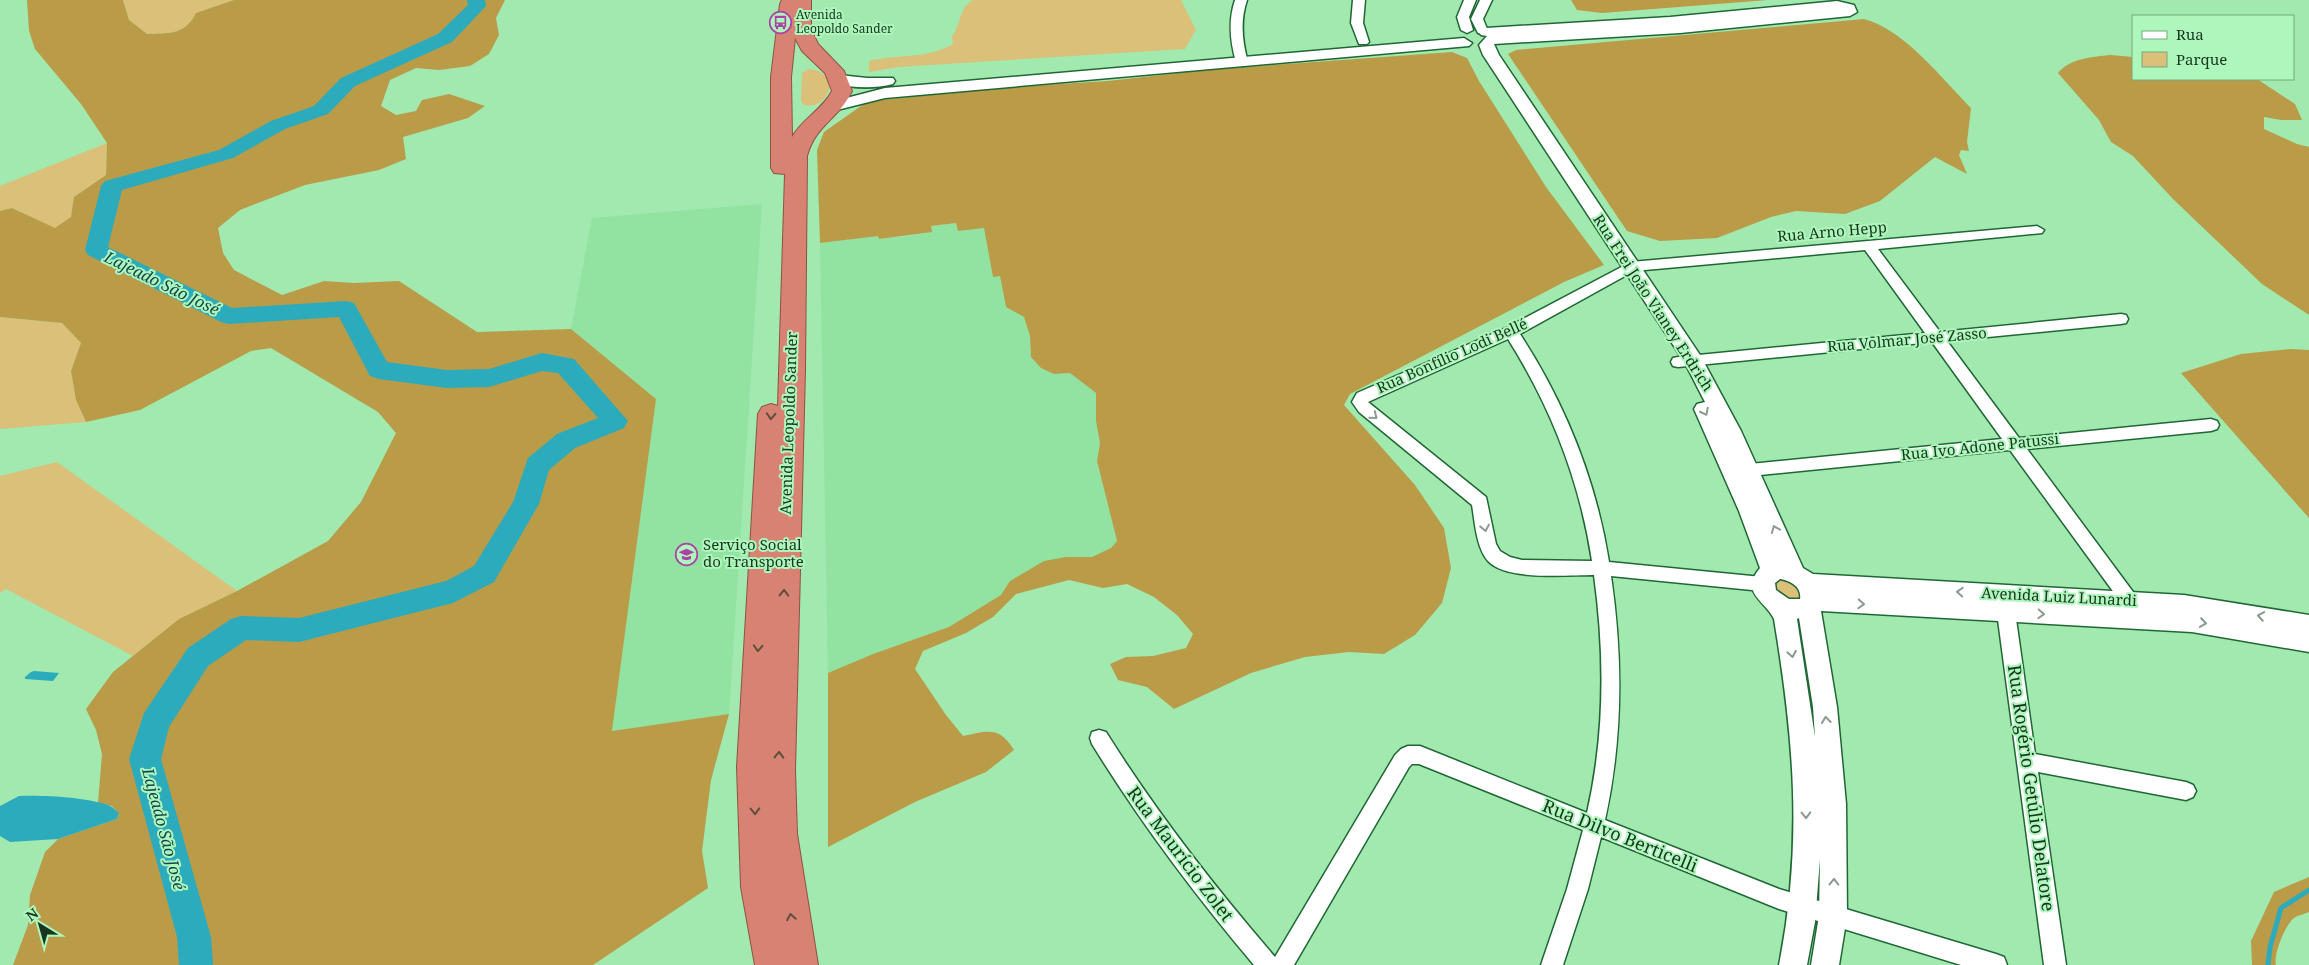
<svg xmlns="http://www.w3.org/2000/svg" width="2309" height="965" font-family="'Noto Serif',serif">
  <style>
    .built { fill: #92e2a2 }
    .green { fill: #dbc079 }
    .forest { fill: #b99b48 }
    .water { fill: #2cabbd }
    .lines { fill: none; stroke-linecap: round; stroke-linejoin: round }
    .stream { stroke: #2cabbd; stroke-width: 5 }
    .river { fill: #2cabbd; fill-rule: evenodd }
    .minor-casing { stroke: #1f6835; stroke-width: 3 }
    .tertiary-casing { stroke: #1f6835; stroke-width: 3 }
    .trunk-casing { stroke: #8e5340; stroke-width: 2 }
    .minor { fill: #fff; fill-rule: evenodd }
    .tertiary { fill: #fff; fill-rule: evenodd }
    .trunk { fill: #d88274; fill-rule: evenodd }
    .oneway { stroke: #8c9a8f }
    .oneway2 { stroke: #5b513d }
    .labels { text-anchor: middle; stroke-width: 4; stroke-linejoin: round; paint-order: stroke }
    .far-poi-label { font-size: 12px; fill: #18361f; stroke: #aef7bc; text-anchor: start }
    .street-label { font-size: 15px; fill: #18361f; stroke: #aef7bc }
    .poi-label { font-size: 15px; fill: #18361f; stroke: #aef7bc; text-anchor: start }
    .water-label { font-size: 16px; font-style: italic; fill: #13474f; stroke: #aef7bc }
    .near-street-label { font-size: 18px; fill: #18361f; stroke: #aef7bc }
  </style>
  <rect width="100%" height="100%" fill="#a1e9af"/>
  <path class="built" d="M762,204L729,714L612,731L656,399L571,329L592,218Z
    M956,223L958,231L984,228L993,276H1000L1006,307L1024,317L1030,336L1031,357L1054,374L1070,373L1096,393V421L1100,443L1097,461L1117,541L1111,548L1092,557H1066L1010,581L1002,595L949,627L873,654L828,673L820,243L879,236V239L911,236L931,232V226Z"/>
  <path class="green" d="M123,0H234L196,13C185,35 170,33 147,34L129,20Z
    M973,0H1181L1196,30L1185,49L898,67L869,72V61C898,54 928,59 953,44L952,36C962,24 958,8 973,0Z
    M808,69C847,72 825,114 803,104L801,101L802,73Z
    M107,143L106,176L74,197L72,217L55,229L13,208L0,211V186Z
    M0,317L62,323L81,343L71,371L76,400L86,422L0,429Z
    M57,462L237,591L179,619L133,656L6,589L0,593V476Z
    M1779,579L1796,583L1802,597L1792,602L1776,594L1774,583Z"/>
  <path class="forest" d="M27,0H123L129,20L147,34C170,33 185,35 196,13L234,0H505L496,18L499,35L489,54L470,66L439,70L416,68L390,80L381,106L396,115L416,111L422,100L449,94L485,106L468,118L403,137L406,159L379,170L305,185L240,210L218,228L223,253L234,270L282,295L324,281L354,283L399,281L477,332L571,329L656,399L612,731L729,714L711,780L702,851L708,888L593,965H13L28,925L30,895L45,852L58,839L117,819L119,814L112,806L98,803L102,754L96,730L86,709L113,672L179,619L237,591L328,541L361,502L396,433L378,412L271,348L251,351L140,410L86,422L76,400L71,371L81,343L62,323L0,317V211L12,208L55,228L71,217L74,197L106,175L107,143L81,104L35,49L29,31Z
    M1571,0H1768L1602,13L1577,10Z
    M1864,19C1905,30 1941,78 1971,108L1967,142L1969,151L1961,150L1959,155L1967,174L1935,157L1880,201L1845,214L1796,211L1771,217L1717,238L1660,241L1627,231L1508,54L1516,50Z
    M1452,52L1467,58L1479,81L1546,187L1604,265L1564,282L1350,394L1344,405L1415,485L1444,528L1451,568L1442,603L1415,635L1384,654L1349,652L1305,657L1251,673L1174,709L1147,687L1118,680L1110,664L1126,657L1153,656L1186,648L1193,634L1177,615L1154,597L1127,584L1103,588L1069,580L1016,594L993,617L966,633L923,651L915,669L946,715L963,736C988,731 999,726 1014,750L986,772L915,802L828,847V673L873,654L949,627L1001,595L1010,581L1044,561L1066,557H1092L1111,548L1117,541L1097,461L1100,443L1096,421V393L1070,373L1054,374L1041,368L1031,357L1030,336L1024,317L1006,307L1000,276L993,277L984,228L958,231L956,223L931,226L932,232L879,239L878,236L820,243L817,150L824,132L868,101L1027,86L1108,81L1205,70Z
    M2111,55L2133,57V79H2257L2295,104L2302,120H2281L2264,117V129L2297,144L2309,147V315L2262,284L2173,199L2133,156L2111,142L2099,120L2058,73C2070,58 2093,57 2111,55Z
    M2290,349L2309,350V518L2181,373L2241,354Z
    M2309,877V912C2305,914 2298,915 2294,918C2285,925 2273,955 2276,965H2252L2251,941L2274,892Z"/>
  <path class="water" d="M31,672L34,671L59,673L53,681L25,679V677Z
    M19,796C42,795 89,797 110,806C113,807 116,811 119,813L117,819L58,839L10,842L0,836V806Z"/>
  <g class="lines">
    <path class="stream" d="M2268,965L2270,947L2281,908L2309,890"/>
    <path class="river" d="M467,0H485L486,6L452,42L355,86L328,114L285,129L233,158L122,190L108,247L232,308L346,301L354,303L387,362L447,370L489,369L542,353L574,359L628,421L624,428L575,448L549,470L539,504L494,582L453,603L299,642L246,640L208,666L169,727L161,759L211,937L213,965H179L177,937L129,759L144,713L188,648L231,619L241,616L299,618L446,581L474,566L513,502L528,458L557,434L598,418L558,373L542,371L489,387L447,388L379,379L370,376L339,317L229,324L221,322L88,255L85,250L101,186L105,181L219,150L271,121L314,106L341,78L438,34L468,5Z"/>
    <defs>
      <path id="minor" d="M1235,0H1247C1240,21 1242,41 1248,62L1242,66L1236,62C1230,41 1228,21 1235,0Z
        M1353,0H1365L1363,23L1369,42L1367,44H1359L1351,23Z
        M1464,0H1476L1469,17L1473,30L1467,33L1461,30L1457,17Z
        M1480,0H1492L1483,19L1488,31L1482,34L1478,33L1471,19Z
        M2037,226L2044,230L2042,233L1878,249L1940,332L2121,314L2126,315L2128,319L2126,323L2121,324L1947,341L2019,438L2211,419L2217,421L2219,425L2217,429L2211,431L2027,449L2136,596L2143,610L2140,615L2134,617L2128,615L2123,605L2010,450L1750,476L1744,474L1742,470L1744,466L1750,464L2002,439L1932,342L1678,367L1673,366L1671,362L1673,358L1678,357L1925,333L1865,250L1634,271L1520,334C1565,403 1596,480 1609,562L1762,577L1768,579L1771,584L1768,589L1762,591L1611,576C1623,658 1623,738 1605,820L1779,889L1996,954L2004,957L2007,965H1961L1779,909L1601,837L1588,889L1563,965H1541L1567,889L1583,830L1419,764H1412L1409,767L1294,965H1254C1195,895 1140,822 1092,744L1090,738L1092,732L1099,730L1106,732C1156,812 1213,885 1275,957L1395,755L1401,749L1408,746H1420L1587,813C1605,734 1605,655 1594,575C1568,575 1506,581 1488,561C1476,547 1475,522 1472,505L1359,412L1352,402L1357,393L1506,328L1631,262ZM1508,339C1551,407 1580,482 1592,561L1522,560L1510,557L1500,551L1496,544L1486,497L1368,402Z
        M2006,605L2012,607L2015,612L2035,754L2186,782L2193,785L2196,791L2193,797L2186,800L2038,772L2066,965H2044L1997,612L2000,607Z"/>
      <path id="tertiary" d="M1837,1L1854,5L1857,12L1850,16L1680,33L1494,44L1499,55L1700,355L1741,431L1803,568L1813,574L2184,595L2309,615V652L2192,632L1821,611L1837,707L1846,804L1847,916L1839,965H1811L1819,916L1820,859L1815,922L1807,965H1779C1803,843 1794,740 1774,619C1765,600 1739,593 1760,568L1739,511L1694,409L1697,404L1705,402L1685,363L1483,55L1479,45L1487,36L1481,35L1479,32L1486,28L1670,17ZM1780,579C1791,581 1802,587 1800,599H1789L1776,590L1775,583ZM1799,618L1813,707L1815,737L1797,619Z
        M1464,38L1472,43L1469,46L885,98L833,111L827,109L825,106L827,103L885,88Z
        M839,75L867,78H893L895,81L893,84C874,89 852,88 833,83L831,80L833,77Z"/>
      <path id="trunk" d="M782,0H811V29L818,44L844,71L852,91C838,120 816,124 807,156L805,370L795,770L797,834L818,965H755L741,887L737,767L758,414L762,407L771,404L778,406L785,174L774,173L771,168V77L780,4ZM795,38L802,51L825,73L832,91C822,110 802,119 792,137L791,77Z"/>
    </defs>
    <use href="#minor" class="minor-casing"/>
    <use href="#tertiary" class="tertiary-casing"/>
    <use href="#trunk" class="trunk-casing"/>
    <use href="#minor" class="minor"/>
    <use href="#tertiary" class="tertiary"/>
    <use href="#trunk" class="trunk"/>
  </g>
  <defs><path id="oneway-chevron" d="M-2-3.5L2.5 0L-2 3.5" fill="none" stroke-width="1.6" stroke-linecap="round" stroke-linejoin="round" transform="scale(1.25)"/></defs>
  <g class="oneway">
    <use href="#oneway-chevron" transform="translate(1705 412) rotate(63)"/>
    <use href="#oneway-chevron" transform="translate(1374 416) rotate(39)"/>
    <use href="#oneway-chevron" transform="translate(1485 528) rotate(79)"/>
    <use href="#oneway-chevron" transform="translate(1775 529) rotate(-112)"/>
    <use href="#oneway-chevron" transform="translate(1960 592) rotate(-177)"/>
    <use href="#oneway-chevron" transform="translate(1861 604) rotate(3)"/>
    <use href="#oneway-chevron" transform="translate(2041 614) rotate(3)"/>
    <use href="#oneway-chevron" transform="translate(2261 616) rotate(-170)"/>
    <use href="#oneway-chevron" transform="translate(2203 623) rotate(8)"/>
    <use href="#oneway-chevron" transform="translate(1792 654) rotate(80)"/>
    <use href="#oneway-chevron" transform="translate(1826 720) rotate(-96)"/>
    <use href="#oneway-chevron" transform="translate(1806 815) rotate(89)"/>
    <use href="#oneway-chevron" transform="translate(1834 882) rotate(-89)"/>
  </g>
  <g class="oneway2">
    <use href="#oneway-chevron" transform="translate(771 416) rotate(93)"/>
    <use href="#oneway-chevron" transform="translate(784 593) rotate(-89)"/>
    <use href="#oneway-chevron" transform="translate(758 648) rotate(93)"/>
    <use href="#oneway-chevron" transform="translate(779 755) rotate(-89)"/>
    <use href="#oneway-chevron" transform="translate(755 811) rotate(88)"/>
    <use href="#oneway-chevron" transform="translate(791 917) rotate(-100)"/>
  </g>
  <defs>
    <symbol id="bus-ring" viewBox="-11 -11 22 22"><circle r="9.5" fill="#aef7bc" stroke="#ab43a5" stroke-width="1.5"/><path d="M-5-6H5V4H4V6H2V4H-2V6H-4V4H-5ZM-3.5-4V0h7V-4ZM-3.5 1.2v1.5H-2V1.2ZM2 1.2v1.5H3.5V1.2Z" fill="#ab43a5"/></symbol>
    <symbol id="university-ring" viewBox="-11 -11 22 22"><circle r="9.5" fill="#aef7bc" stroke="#ab43a5" stroke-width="1.5"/><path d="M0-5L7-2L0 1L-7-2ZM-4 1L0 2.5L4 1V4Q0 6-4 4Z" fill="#ab43a5"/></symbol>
  </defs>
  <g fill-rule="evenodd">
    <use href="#bus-ring" x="768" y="10" width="25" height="25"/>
    <use href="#university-ring" x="674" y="542" width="25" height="25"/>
  </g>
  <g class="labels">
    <g class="far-poi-label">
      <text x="796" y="19">Avenida<tspan x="796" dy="14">Leopoldo Sander</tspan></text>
    </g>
    <g class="street-label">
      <text transform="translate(1832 232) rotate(-5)" y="5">Rua Arno Hepp</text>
      <text transform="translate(1653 303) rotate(57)" y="5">Rua Frei João Vianey Erdrich</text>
      <text transform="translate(1907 340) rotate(-5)" y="5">Rua Volmar José Zasso</text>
      <text transform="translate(1452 356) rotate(-24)" y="5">Rua Bonfílio Lodi Bellé</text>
      <text transform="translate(789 423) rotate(-88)" y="5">Avenida Leopoldo Sander</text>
      <text transform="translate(1980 447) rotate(-6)" y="5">Rua Ivo Adone Patussi</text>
      <text transform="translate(2059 597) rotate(3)" y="5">Avenida Luiz Lunardi</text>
    </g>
    <g class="poi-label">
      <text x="703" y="550">Serviço Social<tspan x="703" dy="17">do Transporte</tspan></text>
    </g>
    <g class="water-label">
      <text transform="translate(162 283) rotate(26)" y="6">Lajeado São José</text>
      <text transform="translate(164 829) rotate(75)" y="6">Lajeado São José</text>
    </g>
    <g class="near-street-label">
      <text transform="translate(2031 788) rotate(82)" y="6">Rua Rogério Getúlio Delatore</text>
      <text transform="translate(1620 836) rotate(22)" y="6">Rua Dilvo Berticelli</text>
      <text transform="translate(1180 854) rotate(53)" y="6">Rua Maurício Zolet</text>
    </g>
  </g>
  <rect x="2132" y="15" width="162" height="65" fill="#aef7bc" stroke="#72aa7d"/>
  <rect x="2142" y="31" width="25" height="8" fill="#ffffff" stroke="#72aa7d"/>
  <text x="2176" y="40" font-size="15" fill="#18361f">Rua</text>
  <rect x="2142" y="52" width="25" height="15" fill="#dbc079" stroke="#72aa7d"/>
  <text x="2176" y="65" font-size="15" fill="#18361f">Parque</text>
  <g transform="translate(40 925) rotate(323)" stroke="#aef7bc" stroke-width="4" paint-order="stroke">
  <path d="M0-4L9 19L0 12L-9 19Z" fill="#18361f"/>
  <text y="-8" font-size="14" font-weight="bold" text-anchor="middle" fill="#18361f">N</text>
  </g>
</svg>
